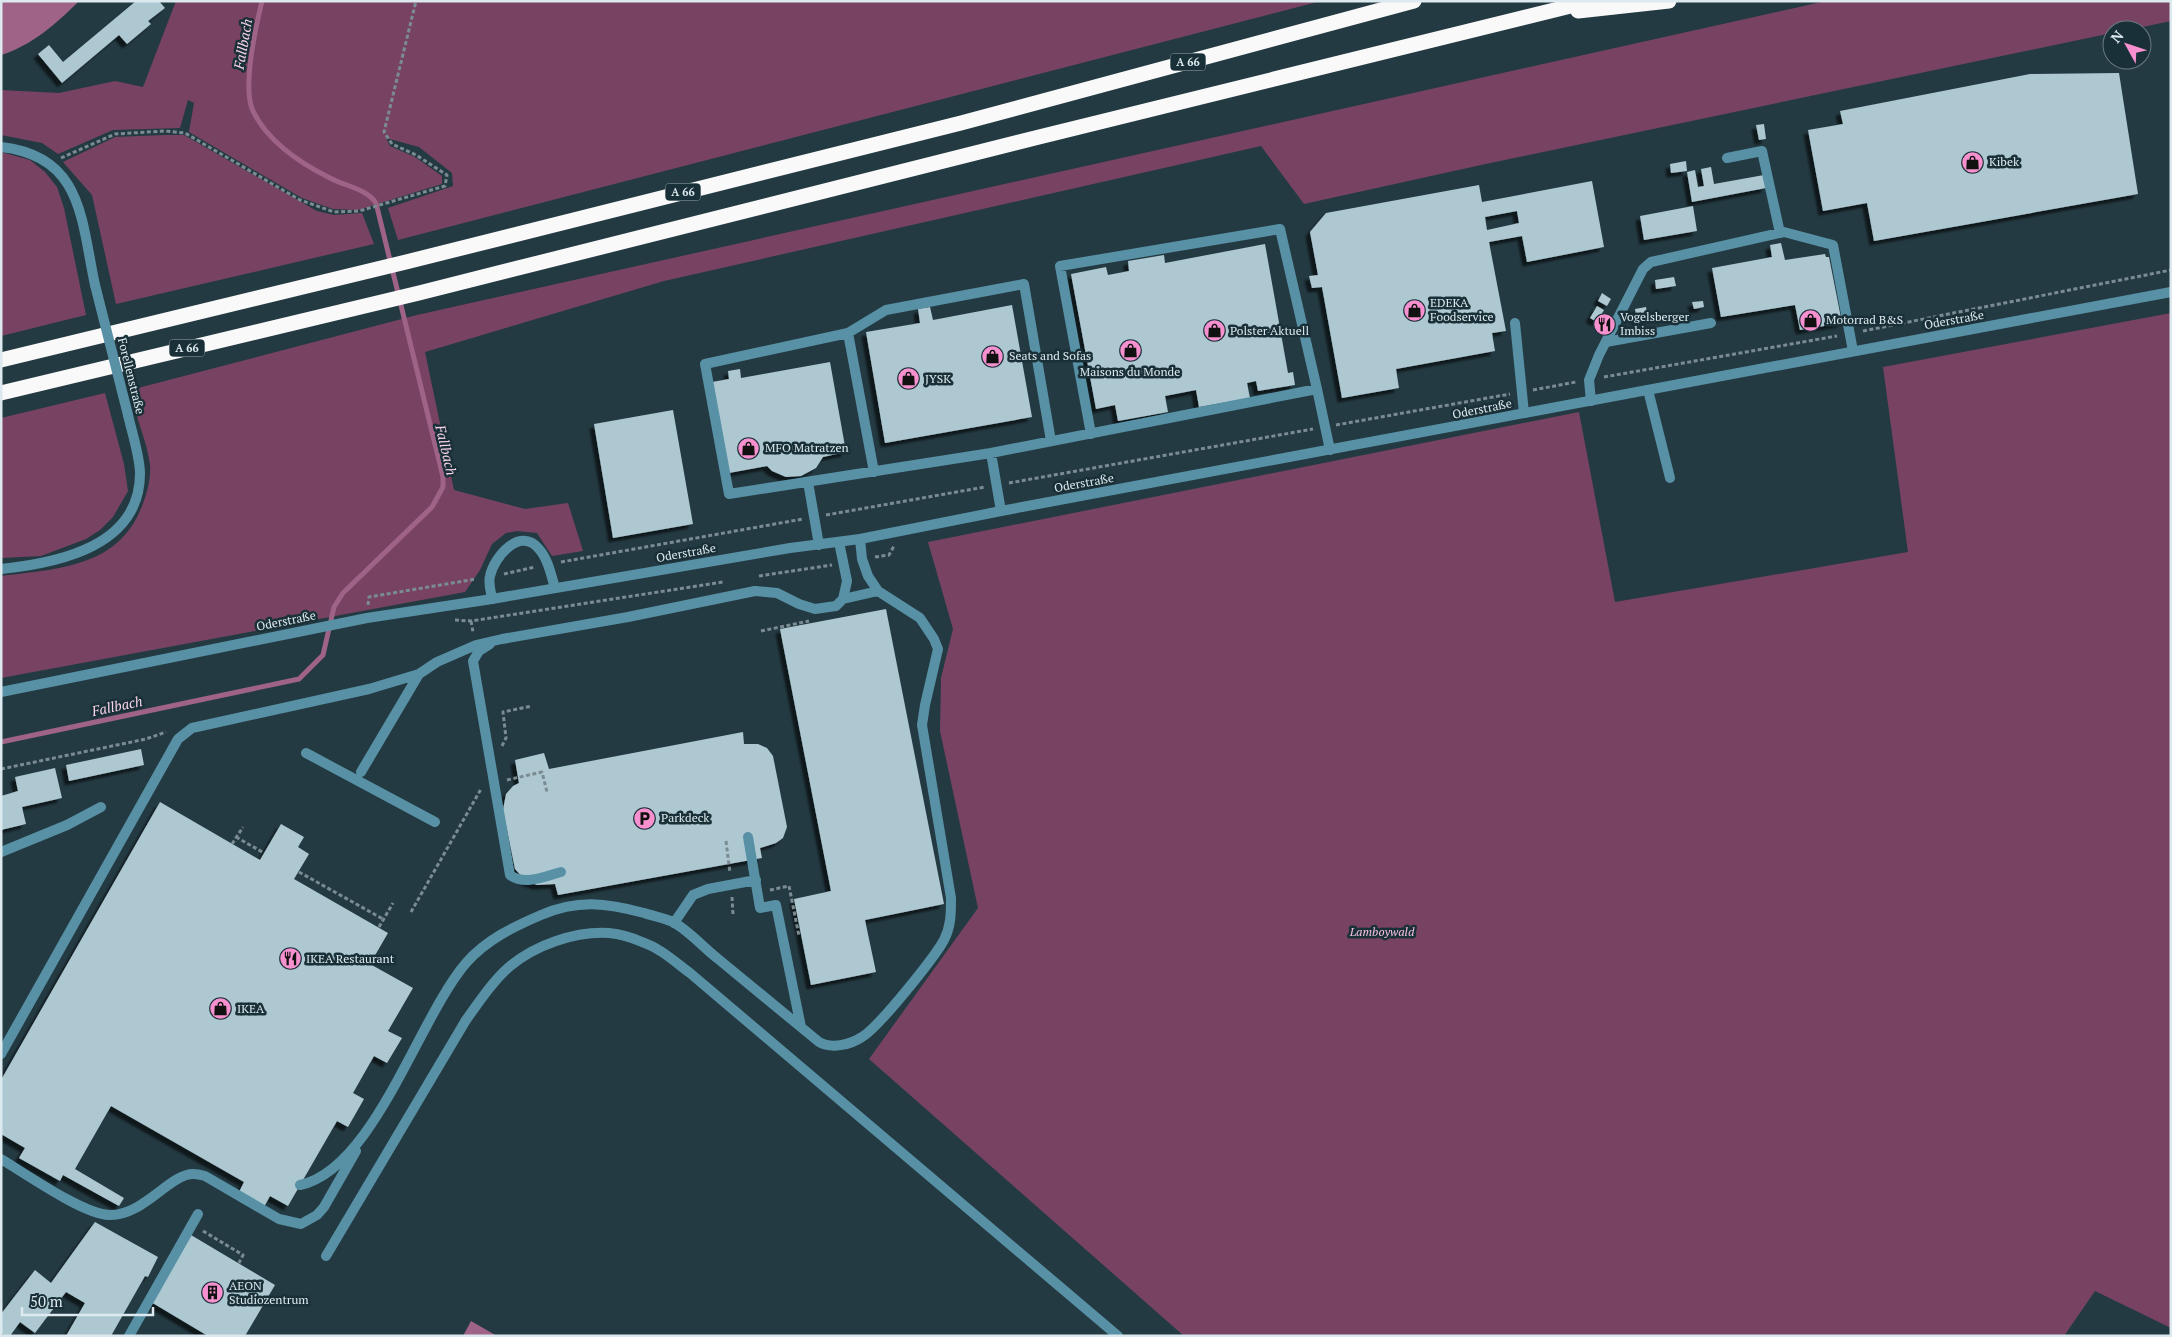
<svg xmlns="http://www.w3.org/2000/svg" width="2172" height="1337" font-family="'PT Serif',serif">
  <style>
    .green { fill: #784363 }
    .water { fill: #9e6386 }
    .lines { fill: none; stroke-linecap: round; stroke-linejoin: round }
    .stream { stroke: #9e6386; stroke-width: 5 }
    .building { fill: #aec8d2; fill-rule: evenodd; filter: url(#shadow) }
    .path { stroke: #7a8c92; stroke-width: 3; stroke-dasharray: 4 2.5; stroke-linecap: butt }
    .service { stroke: #5891a5; stroke-width: 10 }
    .minor { stroke: #5891a5; stroke-width: 10 }
    .tertiary { stroke: #5891a5; stroke-width: 10 }
    .motorway { stroke: #f9f9f9; stroke-width: 15 }
    .minor-bridge { stroke: #5891a5; stroke-width: 10 }
    .labels { text-anchor: middle; stroke-width: 5; stroke-linejoin: round; paint-order: stroke }
    .shield { fill: #1a3038; stroke: #a2b2b7; stroke-width: 1 }
    .shield-label { font-size: 11px; font-weight: bold; fill: #dce9ee }
    .poi-label { font-size: 12px; fill: #dce9ee; stroke: #1a3038; text-anchor: start }
    .street-label { font-size: 12px; fill: #dce9ee; stroke: #1a3038 }
    .park-label { font-size: 12px; font-style: italic; fill: #f6c1df; stroke: #1a3038 }
    .water-label { font-size: 14px; font-style: italic; fill: #f8d4e8; stroke: #1a3038 }
  </style>
  <defs>
    <filter id="shadow"><feDropShadow dx="-4.5" dy="4.5" stdDeviation="1" flood-color="#0009"/></filter>
  </defs>
  <rect width="100%" height="100%" fill="#243a42"/>
  <path class="green" d="M176,1H1321L398,240L388,208L453,186L452,173L419,147L386,138L390,146L415,157L442,176V184L358,210L333,209L302,198L189,132L194,103L188,100L180,128L113,130L58,154L42,143L1,135V90L59,93L115,81L143,87Z
    M1826,1H2171V21L2128,30H2112V33L1481,165L1304,204L1261,146L664,281L425,352L454,490L525,509L568,503L583,551L552,556L537,533L517,531L506,533L492,544L480,570L465,592L1,678V576C58,569 119,567 142,506C147,493 151,479 150,465C148,448 141,430 136,413L144,411L138,388L417,315Z
    M165,135H184L317,211L334,215L362,213L374,244L116,304L92,195L63,162L115,137Z
    M1,152L30,160L45,172L57,187L64,208L86,315L1,336Z
    M2171,313V1328L2095,1291L2064,1336H1184L869,1059L978,908L940,731L941,678L953,629L928,542L1579,412L1615,602L1908,552L1883,367Z
    M105,393L124,464L128,491L113,517L100,530L86,539L41,556L1,558V418Z"/>
  <path class="water" d="M1,1H79C57,23 31,46 1,55Z
    M471,1321L497,1336H463Z"/>
  <g class="lines">
    <path class="stream" d="M1,742L299,679L323,655L334,607L343,593L432,507L443,487V477L376,203C367,189 345,186 330,178C300,163 268,142 253,111C242,88 256,26 262,1"/>
  </g>
  <path class="building" d="M136,1H159L165,8L148,21L151,24L127,44L119,35L62,83L38,54L49,45L63,62Z
    M2119,73L2138,194L1874,241L1867,203L1823,211L1808,130L1843,124L1840,111L2030,74Z
    M1764,124L1766,139L1759,140L1756,125Z
    M1686,161L1687,171L1671,173L1670,164Z
    M1711,167L1714,184L1764,175L1766,188L1692,202L1687,172L1695,170L1698,187L1704,186L1701,169Z
    M1592,181L1604,247L1527,262L1522,236L1489,242L1506,331L1492,333L1495,351L1396,369L1399,388L1342,398L1322,287L1312,288L1309,276L1318,275L1310,232L1326,213L1479,185L1482,202ZM1517,211L1519,223L1487,230L1485,217Z
    M1693,206L1697,231L1644,240L1640,216Z
    M1781,243L1785,260L1825,254L1826,257H1829L1842,323L1800,330L1795,305L1721,317L1712,268L1772,257L1770,245Z
    M1265,244L1288,373L1293,372L1295,385L1258,391L1256,381L1247,383L1250,398L1199,407L1196,390L1165,396L1168,412L1118,421L1115,405L1096,409L1071,274L1106,267L1108,275L1129,271L1128,261L1164,255L1165,263Z
    M1674,277L1676,286L1656,289L1655,280Z
    M1602,293L1611,299L1607,306L1598,301Z
    M1703,301L1704,307L1694,309L1692,302Z
    M1012,305L1032,417L885,443L866,332L920,323L918,309L930,307L933,320Z
    M1597,306L1604,310L1597,322L1590,318Z
    M1646,307L1648,319L1637,321L1635,309Z
    M830,362L846,452L823,457L816,468L801,476L786,477L772,471L767,466L729,473L712,382L729,379L728,371L740,369L741,378Z
    M673,410L693,524L613,538L594,424Z
    M886,609L944,904L865,920L876,972L811,985L794,899L831,891L780,629Z
    M743,732L744,744H758L767,748L773,756L787,827L783,838L776,843L760,848L762,858L558,895L555,884L537,885L526,881L515,869L503,810L506,794L513,786L519,783L515,760L544,753L549,769Z
    M141,749L144,765L69,781L66,765Z
    M55,768L62,798L22,807L26,824L1,830V796L18,791L15,777Z
    M160,802L260,860L281,824L304,837L298,847L309,854L294,879L388,933L370,964L413,988L388,1031L402,1038L387,1063L374,1056L353,1093L364,1099L348,1127L337,1121L288,1206L270,1196L264,1207L239,1192L244,1182L111,1106L75,1169L124,1198L119,1206L63,1175L60,1181L19,1158L25,1148L1,1134V1080Z
    M95,1222L158,1257L148,1277L145,1276L111,1336H66L85,1303L66,1292L35,1333L20,1322L10,1336H5L1,1333V1314L35,1270L51,1283Z
    M191,1235L275,1285L245,1336H208L151,1302Z"/>
  <g class="lines">
    <path class="path" d="M61,158L115,134L165,131L185,133L300,200L334,212L359,211L445,186L447,175L416,155L392,144L384,132L416,1
      M1863,331L2171,270
      M1604,377L1837,336
      M1533,390L1576,382
      M1336,425L1510,394
      M1009,483L1313,429
      M826,515L985,487
      M875,557L889,555L894,546
      M561,562L803,519
      M504,574L535,567
      M759,576L832,565
      M368,605L369,597L476,579
      M455,620L471,621L723,582
      M471,621L473,632
      M761,631L809,621
      M502,746L506,738L503,712L532,706
      M1,769L146,739L166,732
      M507,780L542,772L547,792
      M236,837L264,853
      M726,841L730,873
      M232,844L243,827
      M299,872L383,919
      M770,890L789,886L799,936
      M732,897L733,915
      M411,912L481,789
      M379,927L393,903
      M203,1231L243,1255L239,1263"/>
    <path class="service" d="M1727,158L1762,151L1780,233
      M1515,323L1524,413
      M848,333L874,472
      M1606,342L1711,323
      M1648,390L1670,478
      M1591,401L1589,380L1599,355L1643,269L1651,262L1784,232L1833,245L1853,351
      M1091,434L1060,266L1280,229L1317,389
      M1051,441L1024,284L886,310L848,333L705,364L729,494L991,453L1317,389L1330,450
      M991,453L1001,511
      M808,482L819,545
      M843,599L878,591
      M490,644L479,651L473,661L510,875C525,886 546,876 561,872
      M306,753L435,822
      M361,772L419,674L437,662L476,645L502,639L628,617L755,591L777,593L799,604L815,609L836,606L843,599L847,581L839,542
      M748,837L760,908L776,905L801,1027
      M1,852L67,825L101,807
      M674,923L693,895L708,889L756,880
      M1,1054L178,739L192,728L369,689L419,674
      M1,1159C26,1174 83,1214 109,1215C144,1216 170,1173 194,1174C197,1174 201,1175 205,1176L279,1219L301,1224L317,1215L324,1207L356,1151
      M300,1185C374,1169 418,1019 466,963C486,940 513,927 541,915C578,899 607,903 644,913C653,916 664,918 673,922C688,930 703,947 717,958C751,986 785,1014 819,1042C831,1049 850,1045 862,1037C879,1027 934,958 944,940C951,926 951,914 951,898L922,725L925,705L938,649L934,639L920,618L878,591L868,576L862,559L860,539
      M326,1256L466,1020C479,1002 492,982 509,967C535,945 575,931 609,933C619,934 633,938 642,942C660,948 675,962 690,973L1118,1336
      M129,1336L198,1214"/>
    <path class="minor" d="M1,147C83,156 81,220 95,285
      M1,569C59,563 141,546 140,472C139,453 132,433 128,415
      M492,599C491,592 488,583 490,576C494,557 520,526 539,549C548,559 551,575 555,588"/>
    <path class="tertiary" d="M1,692L367,618L492,599L790,548L860,539L1001,511L2171,292"/>
    <path class="motorway" d="M1578,11L1669,1
      M1,360L406,262L961,123L1414,1
      M1,393L419,293L1035,138L1591,1"/>
    <path class="minor-bridge" d="M95,285L128,415"/>
  </g>
  <defs>
    <symbol id="shop-disc" viewBox="-11 -11 22 22"><circle r="9.5" fill="#f790ce" stroke="#1a3038"/><path d="M-5-2.5h2.3a2.7 3.5 0 0 1 5.4 0H5L5.5 6h-11ZM-1.5-2.5h3a1.5 2.3 0 0 0-3 0Z" fill="#111"/></symbol>
    <symbol id="restaurant-disc" viewBox="-11 -11 22 22"><circle r="9.5" fill="#f790ce" stroke="#1a3038"/><path d="M-5-6h1v4h1v-4h1v4h1v-4h1v5L-1.5 .5V6h-2V.5L-5-1ZM5-6V6H3V1.5H1.5Q1.5-4 5-6Z" fill="#111"/></symbol>
    <symbol id="parking-disc" viewBox="-11 -11 22 22"><circle r="9.5" fill="#f790ce" stroke="#1a3038"/><path d="M-3.5-5.5H1a3.5 3.5 0 0 1 0 7H-1V5.5H-3.5ZM-1-3.4V-.6H.8a1.4 1.4 0 0 0 0-2.8Z" fill="#111"/></symbol>
    <symbol id="building-disc" viewBox="-11 -11 22 22"><circle r="9.5" fill="#f790ce" stroke="#1a3038"/><path d="M-4-6H4V6H1V3H-1V6H-4ZM-2.5-4.3h1.7v1.8h-1.7ZM.8-4.3h1.7v1.8H.8ZM-2.5-1h1.7V.8h-1.7ZM.8-1h1.7V.8H.8Z" fill="#111"/></symbol>
  </defs>
  <g fill-rule="evenodd">
    <use href="#shop-disc" x="1960" y="150" width="25" height="25"/>
    <use href="#shop-disc" x="1402" y="298" width="25" height="25"/>
    <use href="#shop-disc" x="1798" y="308" width="25" height="25"/>
    <use href="#restaurant-disc" x="1592" y="312" width="25" height="25"/>
    <use href="#shop-disc" x="1202" y="318" width="25" height="25"/>
    <use href="#shop-disc" x="1118" y="338" width="25" height="25"/>
    <use href="#shop-disc" x="980" y="344" width="25" height="25"/>
    <use href="#shop-disc" x="896" y="366" width="25" height="25"/>
    <use href="#shop-disc" x="736" y="436" width="25" height="25"/>
    <use href="#parking-disc" x="632" y="806" width="25" height="25"/>
    <use href="#restaurant-disc" x="278" y="946" width="25" height="25"/>
    <use href="#shop-disc" x="208" y="996" width="25" height="25"/>
    <use href="#building-disc" x="200" y="1280" width="25" height="25"/>
  </g>
  <g class="labels">
    <g class="shield">
      <rect x="1170.5" y="53.5" width="35" height="17" rx="4"/>
      <rect x="665.5" y="183.5" width="35" height="17" rx="4"/>
      <rect x="169.5" y="339.5" width="35" height="17" rx="4"/>
    </g>
    <g class="shield-label">
      <text x="1188" y="66">A 66</text>
      <text x="683" y="196">A 66</text>
      <text x="187" y="352">A 66</text>
    </g>
    <g class="poi-label">
      <text x="1989" y="166">Kibek</text>
      <text x="1430" y="307">EDEKA<tspan x="1430" dy="14">Foodservice</tspan></text>
      <text x="1620" y="321">Vogelsberger<tspan x="1620" dy="14">Imbiss</tspan></text>
      <text x="1826" y="324">Motorrad B&amp;S</text>
      <text x="1230" y="335">Polster Aktuell</text>
      <text x="1009" y="360">Seats and Sofas</text>
      <text x="1130" y="376" text-anchor="middle">Maisons du Monde</text>
      <text x="925" y="383">JYSK</text>
      <text x="765" y="452">MFO Matratzen</text>
      <text x="661" y="822">Parkdeck</text>
      <text x="306" y="963">IKEA Restaurant</text>
      <text x="237" y="1013">IKEA</text>
      <text x="229" y="1290">AEON<tspan x="229" dy="14">Studiozentrum</tspan></text>
    </g>
    <g class="street-label">
      <text transform="translate(1954 320) rotate(-10)" y="4">Oderstraße</text>
      <text transform="translate(131 376) rotate(76)" y="4">Forellenstraße</text>
      <text transform="translate(1482 409) rotate(-11)" y="4">Oderstraße</text>
      <text transform="translate(1084 483) rotate(-10)" y="4">Oderstraße</text>
      <text transform="translate(686 553) rotate(-10)" y="4">Oderstraße</text>
      <text transform="translate(286 621) rotate(-11)" y="4">Oderstraße</text>
    </g>
    <g class="park-label">
      <text x="1382" y="936">Lamboywald</text>
    </g>
    <g class="water-label">
      <text transform="translate(243 44) rotate(-80)" y="5">Fallbach</text>
      <text transform="translate(446 450) rotate(77)" y="5">Fallbach</text>
      <text transform="translate(117 706) rotate(-12)" y="5">Fallbach</text>
    </g>
  </g>
  <rect width="2172" height="1337" fill="none" stroke="#dce9ee" stroke-width="5"/>
  <g transform="translate(2127 45) rotate(310)"><circle r="24" fill="#1a3038" stroke="#687a81"/>
  <path d="M0-4L9 19L0 12L-9 19Z" fill="#f790ce"/>
  <text y="-8" font-size="14" font-weight="bold" text-anchor="middle" fill="#dce9ee">N</text>
  </g>
  <path d="M22 1307v8h131v-8" fill="none" stroke="#dce9ee" stroke-width="2.5"/>
  <text x="30" y="1307" font-size="15" fill="#dce9ee" stroke="#1a3038" stroke-width="4" paint-order="stroke">50 m</text>
</svg>
